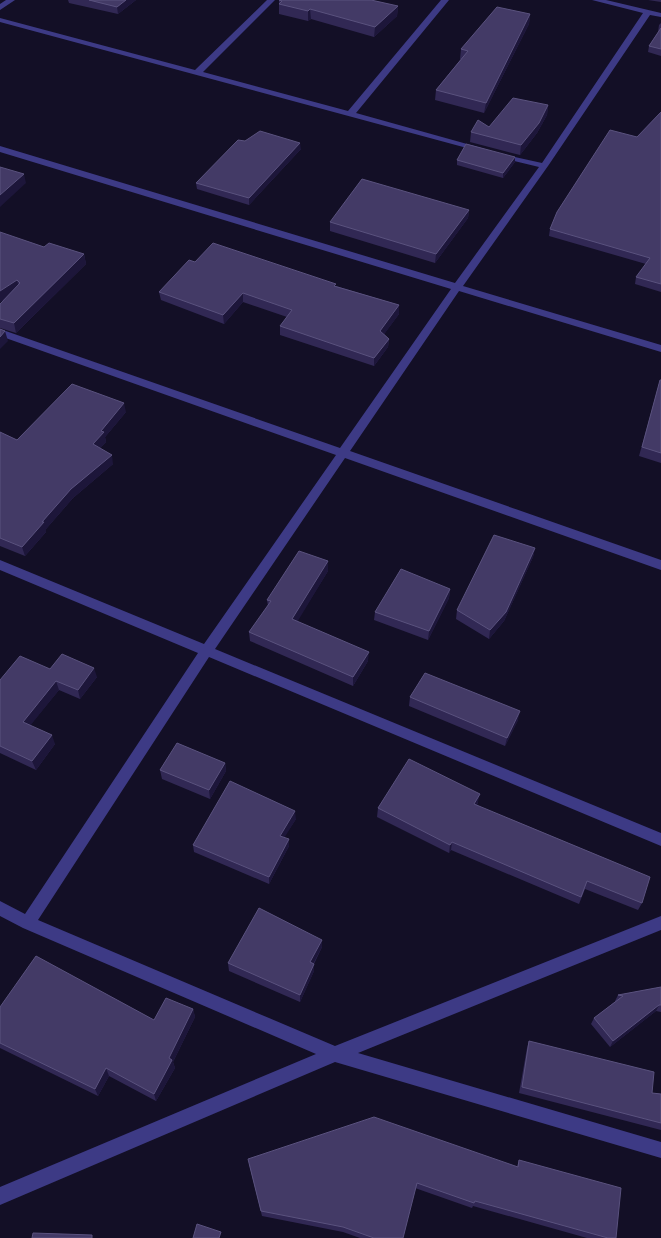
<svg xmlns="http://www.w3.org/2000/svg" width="661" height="1238" font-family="'Public Sans',sans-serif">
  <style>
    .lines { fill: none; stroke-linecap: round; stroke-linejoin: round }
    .minor { fill: #3d3a85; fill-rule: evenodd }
    .wall { fill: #312854 }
    .shaded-wall { fill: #1d163a }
    .building { fill: #433a66; stroke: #5a527e }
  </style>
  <rect width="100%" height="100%" fill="#130f26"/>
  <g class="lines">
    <path class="minor" d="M6,0H15L0,10V4Z
      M267,0H275L203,72L348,111L441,0H449L356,113L485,149L484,151H478L0,22V18L195,70Z
      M592,0H606L661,13V17L650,15L548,166L463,286L661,345V352L459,291L350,451L661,560V570L345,458L215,649L661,833V846L209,657L38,920L335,1046L661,916V930L358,1053L661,1142V1158L335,1062L0,1205V1187L316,1054L23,928L0,916V901L25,914L198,653L0,570V560L204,644L336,455L0,336V329L340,448L451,289L0,152V146L455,283L539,167L497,157V153L542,163L643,13Z"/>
  </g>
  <path class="wall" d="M68,0H136L118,14L69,3Z
    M279,0L398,6L397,16L374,37L311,19L308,21L279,14Z
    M648,0H661V2Z
    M530,14L529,24L484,113L435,100L436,90L461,59H460L461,49Z
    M661,23V56L648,52L649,46L658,32L659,25Z
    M548,105L547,115L537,133L520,155L470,142L471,132L489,127Z
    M661,112V292L635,284L636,277L646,264L549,236L550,229Z
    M245,141L301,149L249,205L197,189L196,183Z
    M515,157V162L503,178L457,165V160Z
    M469,210L468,218L435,263L330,231V222Z
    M44,247L84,254L86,264L16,333L0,328V304L6,298L0,302Z
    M195,262L336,286L399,305V314L384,334L389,339L388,347L374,366L280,335V326L287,317L243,302L224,324L161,300L159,292Z
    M660,380H661V463L639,456Z
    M126,412L105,437L106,442L100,448L113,464L73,498L46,529V532L25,556L0,546V432L17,440Z
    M535,548L533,557L504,621L489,639L456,619L457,610Z
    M328,561V571L297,621L368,661L353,686L250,641L249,632L268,606L267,600Z
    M450,589L449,598L428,640L374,620L375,612Z
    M50,669L97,677L80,699L59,690L30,725L55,744L36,770L0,753V680Z
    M410,697L518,720L505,746L409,706Z
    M225,763L226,771L210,799L162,779L160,770Z
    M478,802L477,805L642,903L638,910L585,889L579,904L451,850L449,853L377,817L378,808Z
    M296,819L284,837L289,846L269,884L194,852L193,845Z
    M322,947L314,964V971L300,1002L229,971L228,963Z
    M661,987V1012L656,1011L610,1047L591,1024L594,1018L616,1001H615L618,995Z
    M0,1007L154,1020L193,1009L195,1017L173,1062L175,1068L156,1101L109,1076L98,1096L0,1048Z
    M529,1041L652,1093L661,1094V1130L519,1093L527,1048Z
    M519,1160L616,1238H587L473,1206L472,1208L415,1188L403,1238H360L343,1232L262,1216L249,1164L517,1167Z"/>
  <path class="shaded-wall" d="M126,0H136L118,14L117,7Z
    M398,6L397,16L374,37L375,27Z
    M310,9L311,19L308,21V11Z
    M530,14L529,24L484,113L486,103Z
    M548,105L547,115L537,133L520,155L521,145Z
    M300,143L301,149L249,205V198Z
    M515,157V162L503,178V173Z
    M24,174L26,183L0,207V195Z
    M469,210L468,218L435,263L436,254Z
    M84,254L86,264L16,333L14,323Z
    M17,280L19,289L0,302V291Z
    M243,293V302L224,324L223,315Z
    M399,305V314L380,340V331Z
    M5,331L8,341L0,349V337Z
    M389,339L388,347L374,366V358Z
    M124,403L126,412L105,437L106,442L95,453L93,444L101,431Z
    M112,455L113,464L73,498L46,529V532L25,556L22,547L42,522L71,489Z
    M535,548L533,557L504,621L489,639L490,630Z
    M328,561V571L293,629L292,619Z
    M450,589L449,598L428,640L429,631Z
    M369,652L368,661L353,686V677Z
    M94,668L97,677L80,699L78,690Z
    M56,681L59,690L26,731L23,722Z
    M520,711L518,720L505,746L507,738Z
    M52,735L55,744L36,770L32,761Z
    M225,763L226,771L210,799L209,790Z
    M480,794L478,802L472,812L474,804Z
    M295,811L296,819L281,843L280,836Z
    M289,839V846L269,884V877Z
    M452,842L451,850L449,853L450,845Z
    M322,940V947L310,970V962Z
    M314,964V971L300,1002V995Z
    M659,1005L656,1011L610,1047L613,1041Z
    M193,1009L195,1017L173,1062L175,1068L156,1101L154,1094L169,1058Z
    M106,1068L109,1076L98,1096L95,1089Z"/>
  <path class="building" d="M89,0H126L117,7Z
    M279,0H371L398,6L375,27L310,9L308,11L279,4L282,1Z
    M497,7L530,14L486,103L436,90L468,51L461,49Z
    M661,28V49L649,46Z
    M513,98L548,105L539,123L521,145L471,132L478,120L489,127Z
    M661,112V284L636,277L650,258L550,229L557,212L610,130L637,137Z
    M260,131L300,143L249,198L196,183L238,140L245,141Z
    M466,144L515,157L503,173L457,160Z
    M0,167L24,174L0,195Z
    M362,179L469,210L436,254L330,222Z
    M0,232L44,247L49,243L84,254L14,323L0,319V304L20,283L17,280L0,291Z
    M213,243L336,284L334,286L399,305L380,331L389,339L374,358L280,326L292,310L243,293L223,315L159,292L189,260L195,262Z
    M0,329L5,331L0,337Z
    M660,380H661V453L642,447Z
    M72,384L124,403L101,431L104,432L93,444L112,455L71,489L42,522H44L22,547L0,538V432L17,440Z
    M494,535L535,548L506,612L490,630L457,610Z
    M299,551L328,561L292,619L369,652L353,677L249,632L271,601L267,600Z
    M401,569L450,589L429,631L375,612Z
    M62,654L94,668L78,690L56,681L23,722L52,735L32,761L0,746V680L20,656L50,669Z
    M425,673L520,711L507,738L410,697Z
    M177,743L225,763L209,790L160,770Z
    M409,759L480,794L474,804L650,877L642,903L587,881L581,897L452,842L450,845L378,808Z
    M230,781L295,811L280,836L289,839L269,877L193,845Z
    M259,908L322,940L310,962L314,964L300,995L228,963Z
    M36,956L154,1020L166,998L193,1009L169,1058L172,1060L154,1094L106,1068L95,1089L0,1043V1007Z
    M661,987V1005H659L613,1041L594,1018L623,996L618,995Z
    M529,1041L654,1072L652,1093L661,1094V1123L522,1087Z
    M374,1117L518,1167L519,1160L621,1188L616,1238H608L475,1201L474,1203L417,1183L403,1238H374L343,1227L261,1211L248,1159Z
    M197,1224L221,1232L219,1238H193Z
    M33,1233L92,1235V1238H32Z"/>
</svg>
